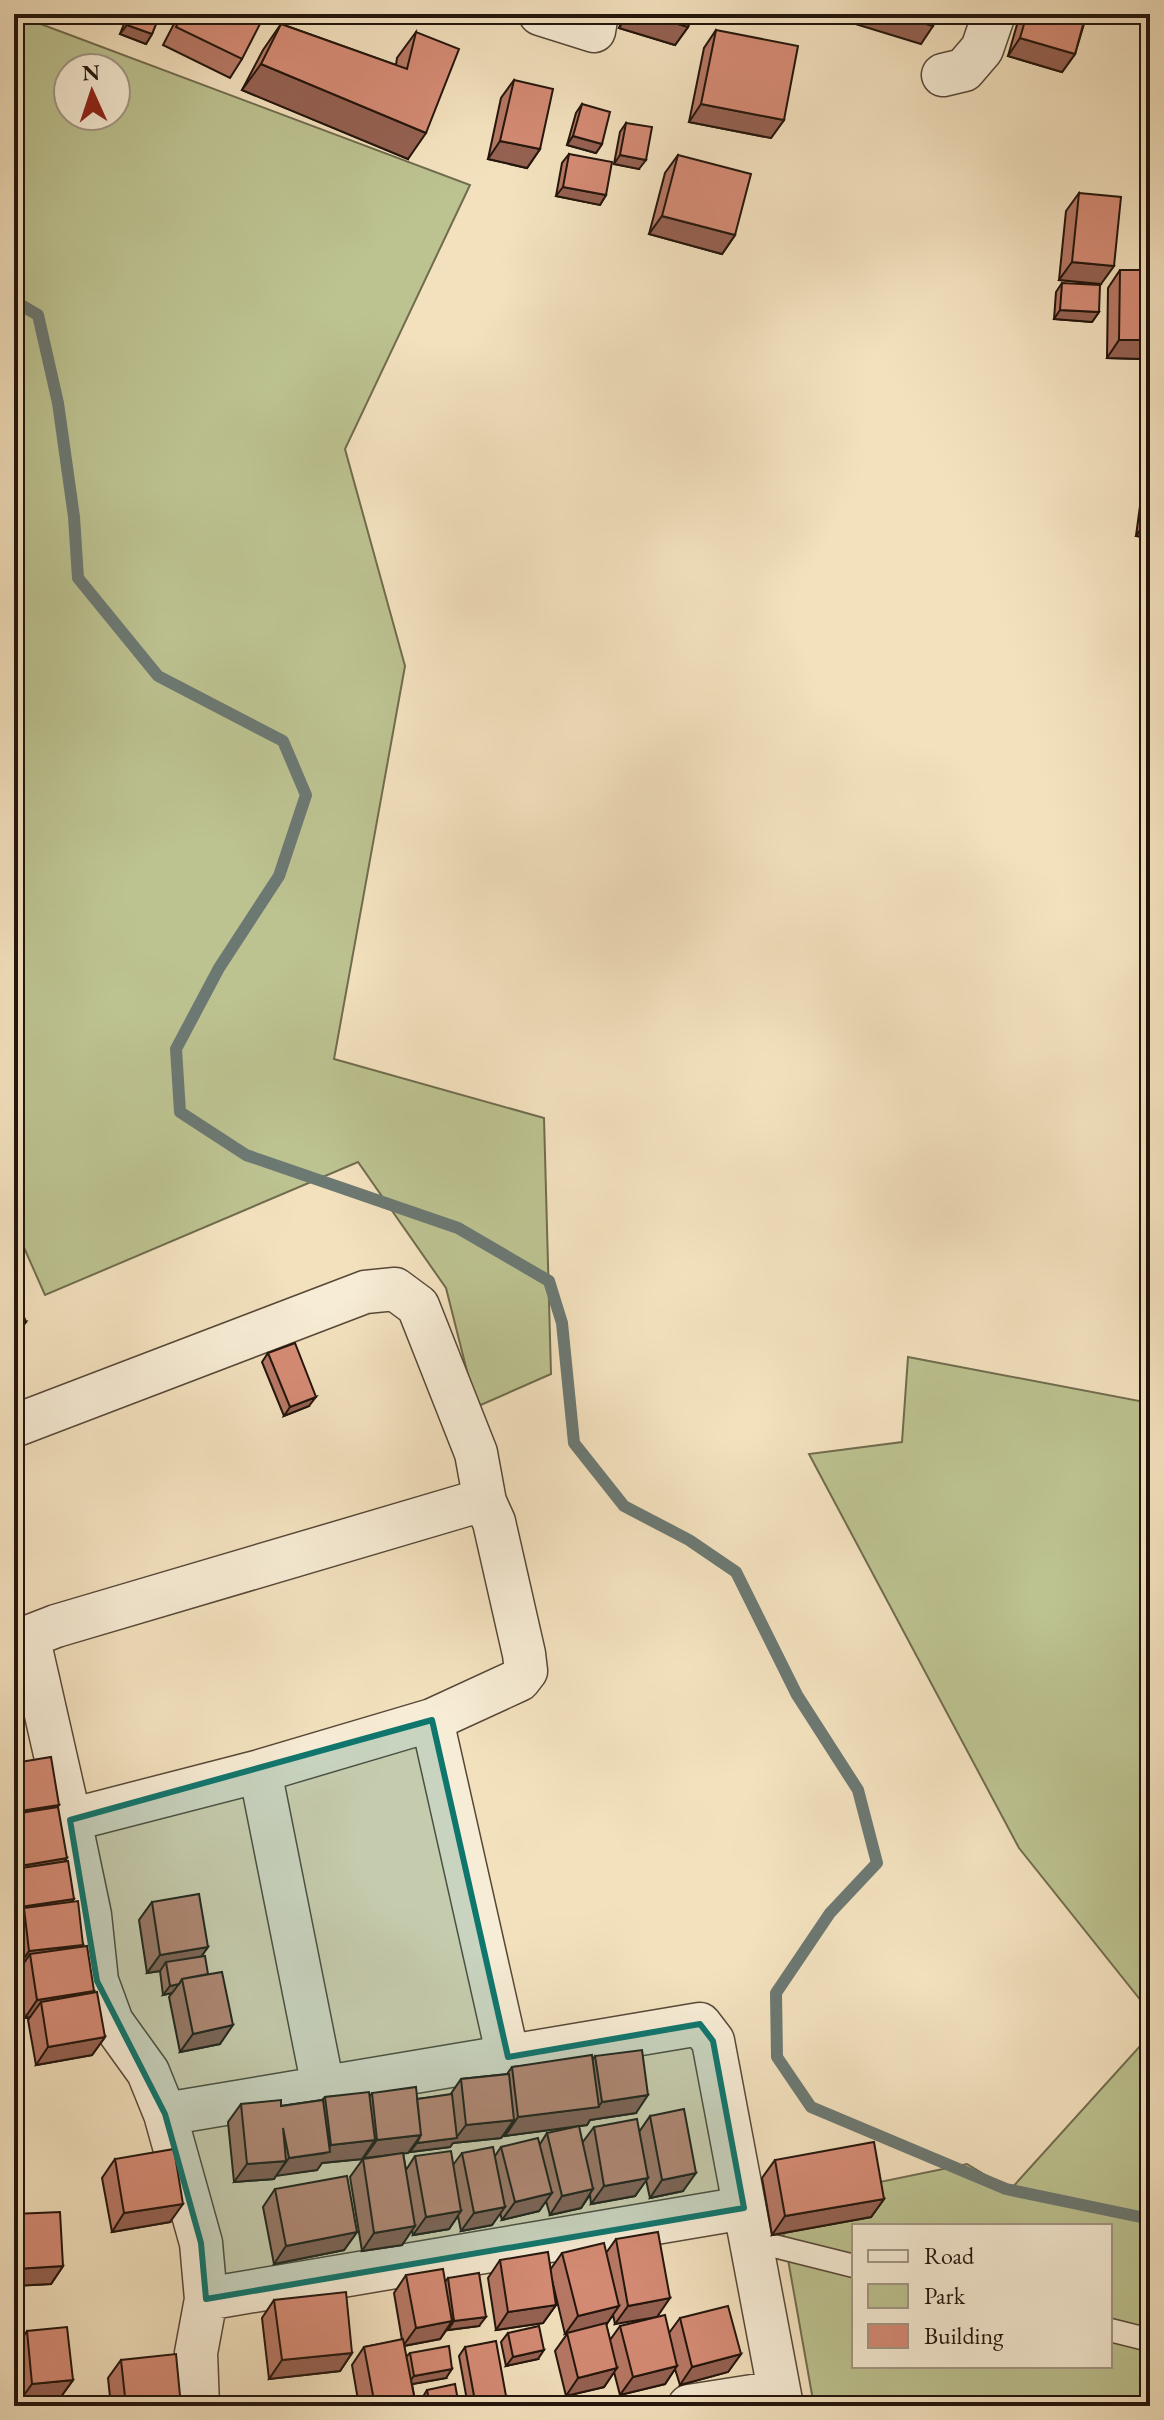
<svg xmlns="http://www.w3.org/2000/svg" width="1164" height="2420" font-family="'EB Garamond',serif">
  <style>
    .green { fill: #bcc290; stroke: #706c4e; stroke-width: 2; fill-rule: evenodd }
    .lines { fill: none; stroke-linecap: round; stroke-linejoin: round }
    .stream { stroke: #6c7973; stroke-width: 12 }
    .lane-casing { stroke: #574838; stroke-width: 25 }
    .street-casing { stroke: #574838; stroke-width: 45 }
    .lane { stroke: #f7ecd5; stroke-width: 22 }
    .street { stroke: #f7ecd5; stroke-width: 42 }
    .wall { fill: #b77865; stroke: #23150c; stroke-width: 2 }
    .shaded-wall { fill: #956152; stroke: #23150c; stroke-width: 2 }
    .building { fill: #d58b75; stroke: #23150c; stroke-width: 2 }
    .marked { fill: #0f766e; fill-opacity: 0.2; stroke: #0f766e; stroke-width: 6; stroke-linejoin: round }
  </style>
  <rect width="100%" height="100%" fill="#f3e1be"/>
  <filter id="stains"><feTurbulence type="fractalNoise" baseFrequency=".0025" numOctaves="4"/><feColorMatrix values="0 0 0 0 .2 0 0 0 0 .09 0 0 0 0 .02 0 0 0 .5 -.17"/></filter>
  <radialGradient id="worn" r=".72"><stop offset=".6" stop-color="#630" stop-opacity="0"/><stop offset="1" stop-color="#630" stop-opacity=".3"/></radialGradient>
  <path class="green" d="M14,14L470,185L345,449L405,666L334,1059L544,1118L551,1374L476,1407L446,1288L358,1162L45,1295L14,1225ZM68,68H116V116H68Z
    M908,1357L1150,1403V2012L1019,1848L809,1454L902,1442Z
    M1150,2035V2406H814L778,2203L967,2164L1010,2190ZM854,2226H1110V2366H854Z"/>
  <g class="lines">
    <path class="stream" d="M14,301L38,315L58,403L74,517L78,578L158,676L283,741L306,795L279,876L219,968L176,1049L180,1112L246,1155L458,1228L549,1281L562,1323L574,1443L624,1506L689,1540L736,1572L797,1695L858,1790L877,1863L830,1913L776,1993L777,2057L811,2107L1006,2189L1150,2219"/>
    <defs>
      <path id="lane" d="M750,2240L854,2266
        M1110,2330L1150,2340"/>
      <path id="street" d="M540,14L594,31L597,14
        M943,75L964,70L982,49L994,14
        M14,1426L365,1292L395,1289L418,1306L476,1453L485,1502
        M485,1502L494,1522L524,1654L526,1671L519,1680L432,1720L260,1771L70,1820L32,1653L25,1638L56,1626L469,1504Z
        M432,1720L508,2057
        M260,1771L323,2087
        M70,1820L90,1915L97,1981L112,2022L148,2072L165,2114
        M206,2299L744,2208
        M198,2406L196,2353L206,2299L201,2243L165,2114L700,2024L713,2041L782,2406
        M689,2406L779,2392"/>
    </defs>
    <use href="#lane" class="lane-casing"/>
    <use href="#street" class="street-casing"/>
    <use href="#lane" class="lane"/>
    <use href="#street" class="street"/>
  </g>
  <path class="wall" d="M128,14H160L152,34L146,44L120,34Z
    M179,14H241L242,59L230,78L163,45Z
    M624,14H692L688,27L675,45L619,28Z
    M1020,14H1087L1075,54L1062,72L1008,56Z
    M281,24L396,65L397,58L416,32L408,159L242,90L263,50Z
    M716,30L784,120L771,138L689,122L704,48Z
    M514,80L540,149L527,168L488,159L501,98Z
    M582,104L602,144L596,153L567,145L576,113Z
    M626,123L639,169L614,164L620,132Z
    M569,154L606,195L600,205L556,196L562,163Z
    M678,155L735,235L722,254L649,234L665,173Z
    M1079,193L1101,284L1059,280L1066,211Z
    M1120,270H1150V347L1142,359L1107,358L1108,288Z
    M1062,283L1099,312L1092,322L1054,319L1056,292Z
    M1150,441V490H1144Z
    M1150,492V538L1136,536L1140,506Z
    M268,1353L309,1406L284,1416L262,1362Z
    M14,1763L59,1805L57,1807L64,1862L72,1902L83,1945L82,1946L93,1993L105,2037L92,2055L36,2065L28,2020L30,2017L25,2018L17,1972L20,1969L16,1970L14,1952Z
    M152,1902L208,1947L201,1957L220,2044L180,2052L169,1997L172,1993L163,1995L160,1971L147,1973L139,1920Z
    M595,2056L636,2113L590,2120L587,2125L505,2136V2133L501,2138L453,2143L450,2147L410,2152V2150L408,2153H403L406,2170L415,2156L453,2165L462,2153L495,2156L501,2147L540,2144L547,2133L582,2143L594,2127L639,2132L650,2116L683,2191L650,2198L646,2180L635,2196L591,2204L590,2195L581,2208L550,2215L546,2201L539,2211L502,2220L500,2213L492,2225L461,2231L458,2216L449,2229L413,2235L412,2230L402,2245L362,2251L350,2177L363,2159L396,2154L364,2158V2156L362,2159L322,2163L317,2170L276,2175L274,2179L234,2182L228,2122L241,2104L281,2106L322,2100L325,2097L370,2096L372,2093L417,2099L450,2095L461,2079L507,2074L512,2067L593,2059Z
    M115,2159L170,2222L112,2232L102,2178Z
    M775,2160L884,2199L871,2217L772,2235L762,2178Z
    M275,2189L357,2232L344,2250L274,2264L263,2207Z
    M14,2214L63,2266L51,2284L14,2286Z
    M616,2239L670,2298L615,2324L613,2315L606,2325L610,2340L620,2326L669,2333L680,2318L741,2354L728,2372L680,2385L675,2369L665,2384L620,2395L614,2372L604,2387L566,2396L555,2351L567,2334H565L552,2280L556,2305L543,2323L496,2330L488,2278L500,2260L550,2270L562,2253H606Z
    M406,2275L445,2282L448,2278L479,2326L448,2330V2328L440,2339L404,2346L406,2357L410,2353L446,2378L412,2384L416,2406H359L352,2365L364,2347L402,2340L394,2293Z
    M274,2300L352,2353L340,2371L269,2379L262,2318Z
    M27,2331L73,2380L60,2398L19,2402L14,2350Z
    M508,2333L538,2359L506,2366L501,2342Z
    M465,2347L500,2405L468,2406L459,2356Z
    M121,2360L181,2406H111L108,2378Z
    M427,2390L459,2406H422L421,2400Z"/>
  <path class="shaded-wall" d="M629,14H645L688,27L675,45L619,28Z
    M843,14H894L933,26L921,44L839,19Z
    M127,25L152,34L146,44L120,34Z
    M1020,38L1075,54L1062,72L1008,56Z
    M261,64L426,133L408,159L242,90Z
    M701,104L784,120L771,138L689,122Z
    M573,136L602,144L596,153L567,145Z
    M500,141L540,149L527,168L488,159Z
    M620,155L646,160L639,169L614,164Z
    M563,187L606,195L600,205L556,196Z
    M662,216L735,235L722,254L649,234Z
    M1072,262L1114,266L1101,284L1059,280Z
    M1060,310L1099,312L1092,322L1054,319Z
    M1119,340H1150V347L1142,359L1107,358Z
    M1150,481V490H1144Z
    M1148,518L1150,519V538L1136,536Z
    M26,1322L14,1339V1326Z
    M316,1397L309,1406L284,1416L290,1407Z
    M59,1805L46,1823L14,1828V1812Z
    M67,1858L54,1876L15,1869L14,1870V1867Z
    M74,1899L61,1917L24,1908L14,1922V1916L20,1907Z
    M83,1945L71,1963L30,1954L20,1969L16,1970L29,1951Z
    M208,1947L195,1965L166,1962L160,1971L147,1973L160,1955Z
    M179,1984L172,1993L163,1995L170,1986Z
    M94,1991L81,2009L41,2002L30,2017L25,2018L37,2000Z
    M233,2025L220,2044L180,2052L193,2034Z
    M105,2037L92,2055L36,2065L48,2047Z
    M648,2095L636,2113L590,2120L587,2125L505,2136L518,2117L598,2107L602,2102Z
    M514,2120L501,2138L453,2143L450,2147L410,2152L417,2143L456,2138L466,2125Z
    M421,2135L408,2153L364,2158L377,2140Z
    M375,2140L362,2159L322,2163L317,2170L276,2176L289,2158L326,2153L331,2145Z
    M286,2161L274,2179L234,2182L247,2164Z
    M696,2173L683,2191L650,2198L662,2180Z
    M648,2178L635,2196L591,2204L604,2186Z
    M593,2189L581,2208L550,2215L562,2196Z
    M552,2193L539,2211L502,2220L515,2202Z
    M884,2199L871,2217L772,2235L785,2216Z
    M183,2204L170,2222L112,2232L124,2213Z
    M505,2207L492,2225L461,2231L474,2213Z
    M461,2211L449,2229L413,2235L426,2217Z
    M415,2226L402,2245L362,2251L374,2233Z
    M357,2232L344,2250L274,2264L286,2246Z
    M63,2266L51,2284L14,2286V2272L16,2269Z
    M670,2298L657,2317L615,2324L628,2306Z
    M556,2305L543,2323L496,2330L508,2312Z
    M619,2306L606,2325L565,2334L578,2316Z
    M486,2317L479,2326L448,2330L454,2321Z
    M452,2321L440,2339L403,2346L416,2328Z
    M544,2350L538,2359L506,2366L513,2357Z
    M352,2353L340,2371L269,2379L282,2360Z
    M741,2354L728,2372L680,2385L692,2367Z
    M677,2366L665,2384L620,2395L633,2377Z
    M617,2368L604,2387L566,2396L578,2378Z
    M452,2369L446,2378L407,2385L414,2376Z
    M73,2380L60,2398L19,2402L32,2384Z
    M506,2396L500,2405L472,2406L475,2401Z"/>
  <path class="building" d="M131,14H160L152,34L127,25Z
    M182,14H241L260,24L242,59L176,27Z
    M645,14H692L688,27Z
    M894,14H937L933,26Z
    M1027,14H1086L1075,54L1020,38Z
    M281,24L407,69L416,32L459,49L426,133L261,64Z
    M716,30L798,46L784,120L701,104Z
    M514,80L553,89L540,149L500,141Z
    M582,104L610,112L602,144L573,136Z
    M626,123L652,127L646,160L620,155Z
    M569,154L612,162L606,195L563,187Z
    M678,155L751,174L735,235L662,216Z
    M1079,193L1121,197L1114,266L1072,262Z
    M1120,270H1150V340H1119Z
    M1062,283L1100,285L1099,312L1060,310Z
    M14,1293L26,1322L14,1326Z
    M295,1343L316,1397L290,1407L268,1353Z
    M51,1757L59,1805L14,1812V1763Z
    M58,1807L67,1858L14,1867V1814Z
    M68,1861L74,1899L20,1907L15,1869Z
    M199,1894L208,1947L160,1955L152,1902Z
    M78,1901L83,1945L29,1951L24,1908Z
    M87,1946L94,1991L37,2000L30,1954Z
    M205,1956L208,1974L182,1979L179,1984L170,1986L166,1962Z
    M222,1972L233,2025L193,2034L182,1979Z
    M97,1992L105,2037L48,2047L41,2002Z
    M642,2050L648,2095L602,2102L595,2056Z
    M592,2055L599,2107L518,2117L512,2067Z
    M509,2074L514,2120L466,2125L461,2079Z
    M416,2087L421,2135L377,2140L372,2093Z
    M369,2092L375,2140L331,2145L325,2097Z
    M452,2094L457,2138L417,2143L421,2135L417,2099Z
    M281,2100V2106L323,2100L330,2152L289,2158L283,2128L286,2161L247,2164L241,2104Z
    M684,2109L696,2173L662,2180L650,2116Z
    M637,2119L648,2178L604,2186L594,2127Z
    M579,2126L593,2189L562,2196L547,2133Z
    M538,2138L552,2193L515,2202L501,2147Z
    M874,2142L884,2199L785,2216L775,2160Z
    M493,2147L505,2207L474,2213L462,2153Z
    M174,2149L183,2204L124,2213L115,2159Z
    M451,2151L461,2211L426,2217L415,2156Z
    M403,2153L415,2226L374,2233L363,2159Z
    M347,2176L357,2232L286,2246L275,2189Z
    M14,2177L17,2196L14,2197Z
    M60,2212L63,2266L16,2269L14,2214Z
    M658,2232L670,2298L628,2306L616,2239Z
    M604,2243L619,2306L578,2316L562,2253Z
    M548,2252L556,2305L508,2312L500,2260Z
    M443,2269L452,2321L416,2328L406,2275Z
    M479,2273L486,2317L454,2321L448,2278Z
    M346,2292L352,2353L282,2360L274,2300Z
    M728,2306L741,2354L692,2367L680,2318Z
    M665,2315L677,2366L633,2377L620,2326Z
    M606,2323L617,2368L578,2378L567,2333Z
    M539,2326L544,2350L513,2357L508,2333Z
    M67,2327L73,2380L32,2384L27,2331Z
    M403,2339L416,2406H375L364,2347Z
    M496,2341L506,2396L475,2401L465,2347Z
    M449,2346L452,2369L414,2376L410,2353Z
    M176,2354L181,2406H126L121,2360Z
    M455,2384L459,2406H430L427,2390Z"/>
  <path class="marked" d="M432,1720L508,2057L700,2024L713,2041L744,2208L206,2299L201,2243L165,2114L97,1981L70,1820Z"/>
  <rect width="1164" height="2420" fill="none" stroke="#f3e1be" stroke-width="48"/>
  <rect x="16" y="16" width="1132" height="2388" fill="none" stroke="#23150c" stroke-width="4"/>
  <rect x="24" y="24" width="1116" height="2372" fill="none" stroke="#23150c" stroke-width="2"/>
  <rect x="852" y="2224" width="260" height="144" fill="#f7ecd5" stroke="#a29685" stroke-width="2"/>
  <rect x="868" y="2250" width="40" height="12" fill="#f7ecd5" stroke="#a29685" stroke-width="2"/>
  <text x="924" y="2264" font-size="24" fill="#23150c">Road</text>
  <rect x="868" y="2284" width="40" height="24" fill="#bcc290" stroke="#a29685" stroke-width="2"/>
  <text x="924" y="2304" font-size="24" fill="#23150c">Park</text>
  <rect x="868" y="2324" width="40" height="24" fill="#d58b75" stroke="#a29685" stroke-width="2"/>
  <text x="924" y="2344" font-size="24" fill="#23150c">Building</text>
  <g transform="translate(92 92) rotate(357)"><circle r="38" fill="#f7ecd5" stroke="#a29685" stroke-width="2"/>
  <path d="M0-6L14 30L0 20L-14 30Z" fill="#8f2418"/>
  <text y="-12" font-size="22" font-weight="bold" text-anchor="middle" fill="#23150c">N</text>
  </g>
  <rect width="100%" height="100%" filter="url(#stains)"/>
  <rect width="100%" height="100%" fill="url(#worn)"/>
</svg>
